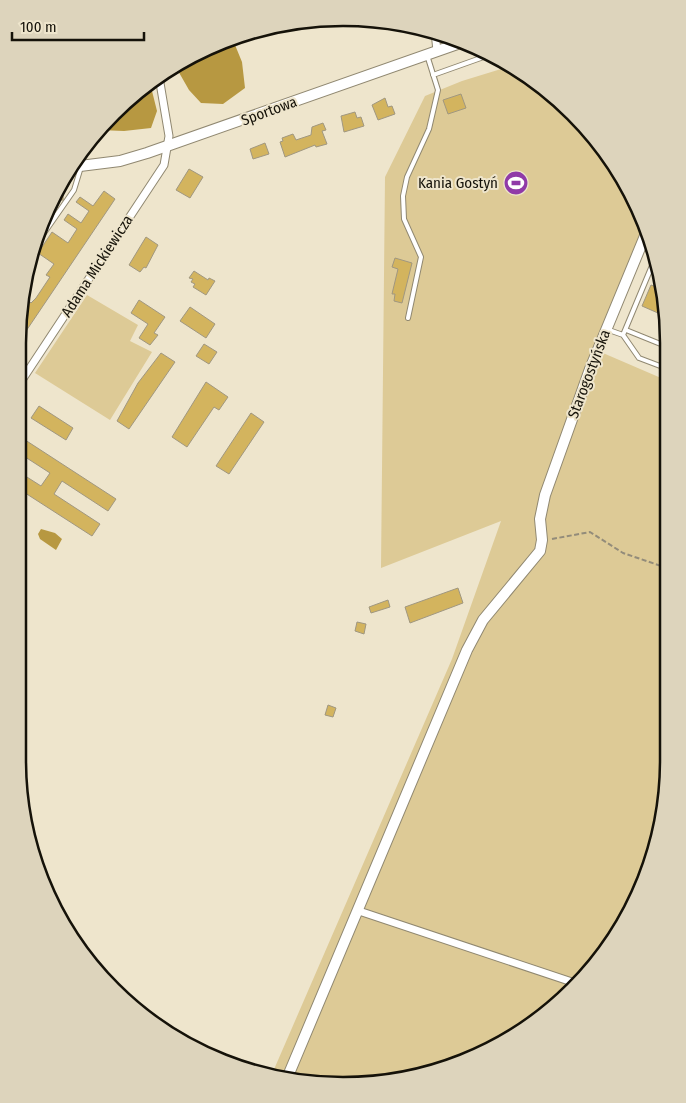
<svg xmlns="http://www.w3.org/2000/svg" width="686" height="1103" font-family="'Fira Sans Condensed',sans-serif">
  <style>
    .green { fill: #ddca96 }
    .water { fill: #b79841 }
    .building { fill: #d3b45e; stroke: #a09780 }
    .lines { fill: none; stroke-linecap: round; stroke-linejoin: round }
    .lane-casing { stroke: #908871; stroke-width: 6 }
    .street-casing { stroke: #908871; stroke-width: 9 }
    .secondary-casing { stroke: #908871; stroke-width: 12 }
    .path { stroke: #938c7a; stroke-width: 2; stroke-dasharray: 5 2.5; stroke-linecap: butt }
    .lane { stroke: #fff; stroke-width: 4 }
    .street { stroke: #fff; stroke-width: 7 }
    .secondary { stroke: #fff; stroke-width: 10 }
    .labels { text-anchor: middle; stroke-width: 4; stroke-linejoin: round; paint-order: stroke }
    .street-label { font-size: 15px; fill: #151209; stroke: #eee5cc }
    .poi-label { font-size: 15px; fill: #151209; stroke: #eee5cc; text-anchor: end }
    .rim { fill: none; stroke: #151209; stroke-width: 2.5 }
  </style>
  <rect width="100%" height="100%" fill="#eee5cc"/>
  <path class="green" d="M511,66C572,104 620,161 646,229L596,350L668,381L666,802L644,884L601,958L524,1030L428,1074L343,1085L272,1074L452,659L501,521L381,568L385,177L425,96L462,81Z
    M87,295L138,325L130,341L152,352L110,420L35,373Z"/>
  <path class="water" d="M226,40H233L242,62L245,88L223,104L201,103L189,90L177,69L180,61Z
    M150,83L157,111L151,128L124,131L99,130L129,98Z
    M41,529L55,533L62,539L56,550L40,539L38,534Z"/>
  <path class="building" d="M461,94L466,108L448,114L443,100Z
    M385,98L388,107L392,106L395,114L378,120L372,105Z
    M355,112L357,118L361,117L364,126L344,132L341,116Z
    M323,123L326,130L322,131L327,144L316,147L315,145L285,157L280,142L283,141L282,138L293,134L296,140L311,135L312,127Z
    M265,143L269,154L253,159L250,149Z
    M189,169L203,177L190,198L176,190Z
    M64,181L63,200L53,201Z
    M104,191L115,199L111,205L20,340V314L29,301L31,303L36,298L50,277L46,275L54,264L38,253L52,232L68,243L77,229L64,220L68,214L81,223L89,211L76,202L80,197L93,206Z
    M146,237L158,245L146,268L144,267L140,272L129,265Z
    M395,258L412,263L402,303L394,301L395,294H392L398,269L392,267Z
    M194,271L208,280L209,278L215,281L206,295L193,287L195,284L191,282L193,279L189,278Z
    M651,285L662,289L667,317L642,306Z
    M139,300L165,317L154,333L158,335L150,345L139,338L148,324L131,313Z
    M190,307L215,324L206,338L180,321Z
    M204,344L217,352L209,364L196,356Z
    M161,353L175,362L129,429L117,421L138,383Z
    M206,382L228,397L219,410L214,407L187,447L172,437Z
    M39,406L73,428L66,440L31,418Z
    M251,413L264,422L229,474L216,466Z
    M19,436L116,499L108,511L62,481L54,494L100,524L92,536L19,489V472L41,486L50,473L19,453Z
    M458,588L463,603L410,623L405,607Z
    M388,600L390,607L371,613L369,607Z
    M357,622L366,624L364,634L355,631Z
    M328,705L336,708L333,717L325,715Z"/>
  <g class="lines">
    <defs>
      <path id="lane" d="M433,75L492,54
        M35,246L74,190L81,167
        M408,318L421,257L404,219L403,196L407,177L429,129L438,90L427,55
        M606,329L623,335L639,358L668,369
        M626,330L668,347
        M623,335L656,256"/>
      <path id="street" d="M435,32L437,51
        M20,383L164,165L169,136L159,77
        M359,911L575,983"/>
      <path id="secondary" d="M72,167L120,161L147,153L463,42
        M288,1076L467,650L483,620L540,551L542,540L540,519L545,495L590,369L647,231"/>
    </defs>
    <use href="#lane" class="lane-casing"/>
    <use href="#street" class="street-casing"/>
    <use href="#secondary" class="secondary-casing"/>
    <path class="path" d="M401,24L427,32
      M277,26L318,20L370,19
      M552,539L590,532L623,553L667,568"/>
    <use href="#lane" class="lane"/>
    <use href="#street" class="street"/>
    <use href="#secondary" class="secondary"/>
  </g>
  <defs>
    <symbol id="stadium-disc" viewBox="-11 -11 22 22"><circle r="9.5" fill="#903aa8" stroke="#eee5cc"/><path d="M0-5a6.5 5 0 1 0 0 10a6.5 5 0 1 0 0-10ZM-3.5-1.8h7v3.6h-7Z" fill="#fff"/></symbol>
  </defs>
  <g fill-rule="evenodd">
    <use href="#stadium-disc" x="502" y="169" width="28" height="28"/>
  </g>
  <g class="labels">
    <g class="street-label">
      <text transform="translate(269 111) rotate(-20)" y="5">Sportowa</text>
      <text transform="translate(97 266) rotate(-57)" y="5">Adama Mickiewicza</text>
      <text transform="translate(589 374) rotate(-69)" y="5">Starogostyńska</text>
    </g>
    <g class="poi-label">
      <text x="498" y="188">Kania Gostyń</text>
    </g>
  </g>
  <path d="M0 0H686V1103H0ZM343 26H343A317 317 0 0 1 660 343V760A317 317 0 0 1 343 1077H343A317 317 0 0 1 26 760V343A317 317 0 0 1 343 26Z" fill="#ddd4bc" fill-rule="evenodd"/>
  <path class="rim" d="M343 26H343A317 317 0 0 1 660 343V760A317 317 0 0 1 343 1077H343A317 317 0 0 1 26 760V343A317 317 0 0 1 343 26Z"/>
  <path d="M12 32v8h132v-8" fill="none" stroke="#151209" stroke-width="2.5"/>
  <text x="20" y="32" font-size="15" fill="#151209" stroke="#eee5cc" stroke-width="4" paint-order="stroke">100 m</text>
</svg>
